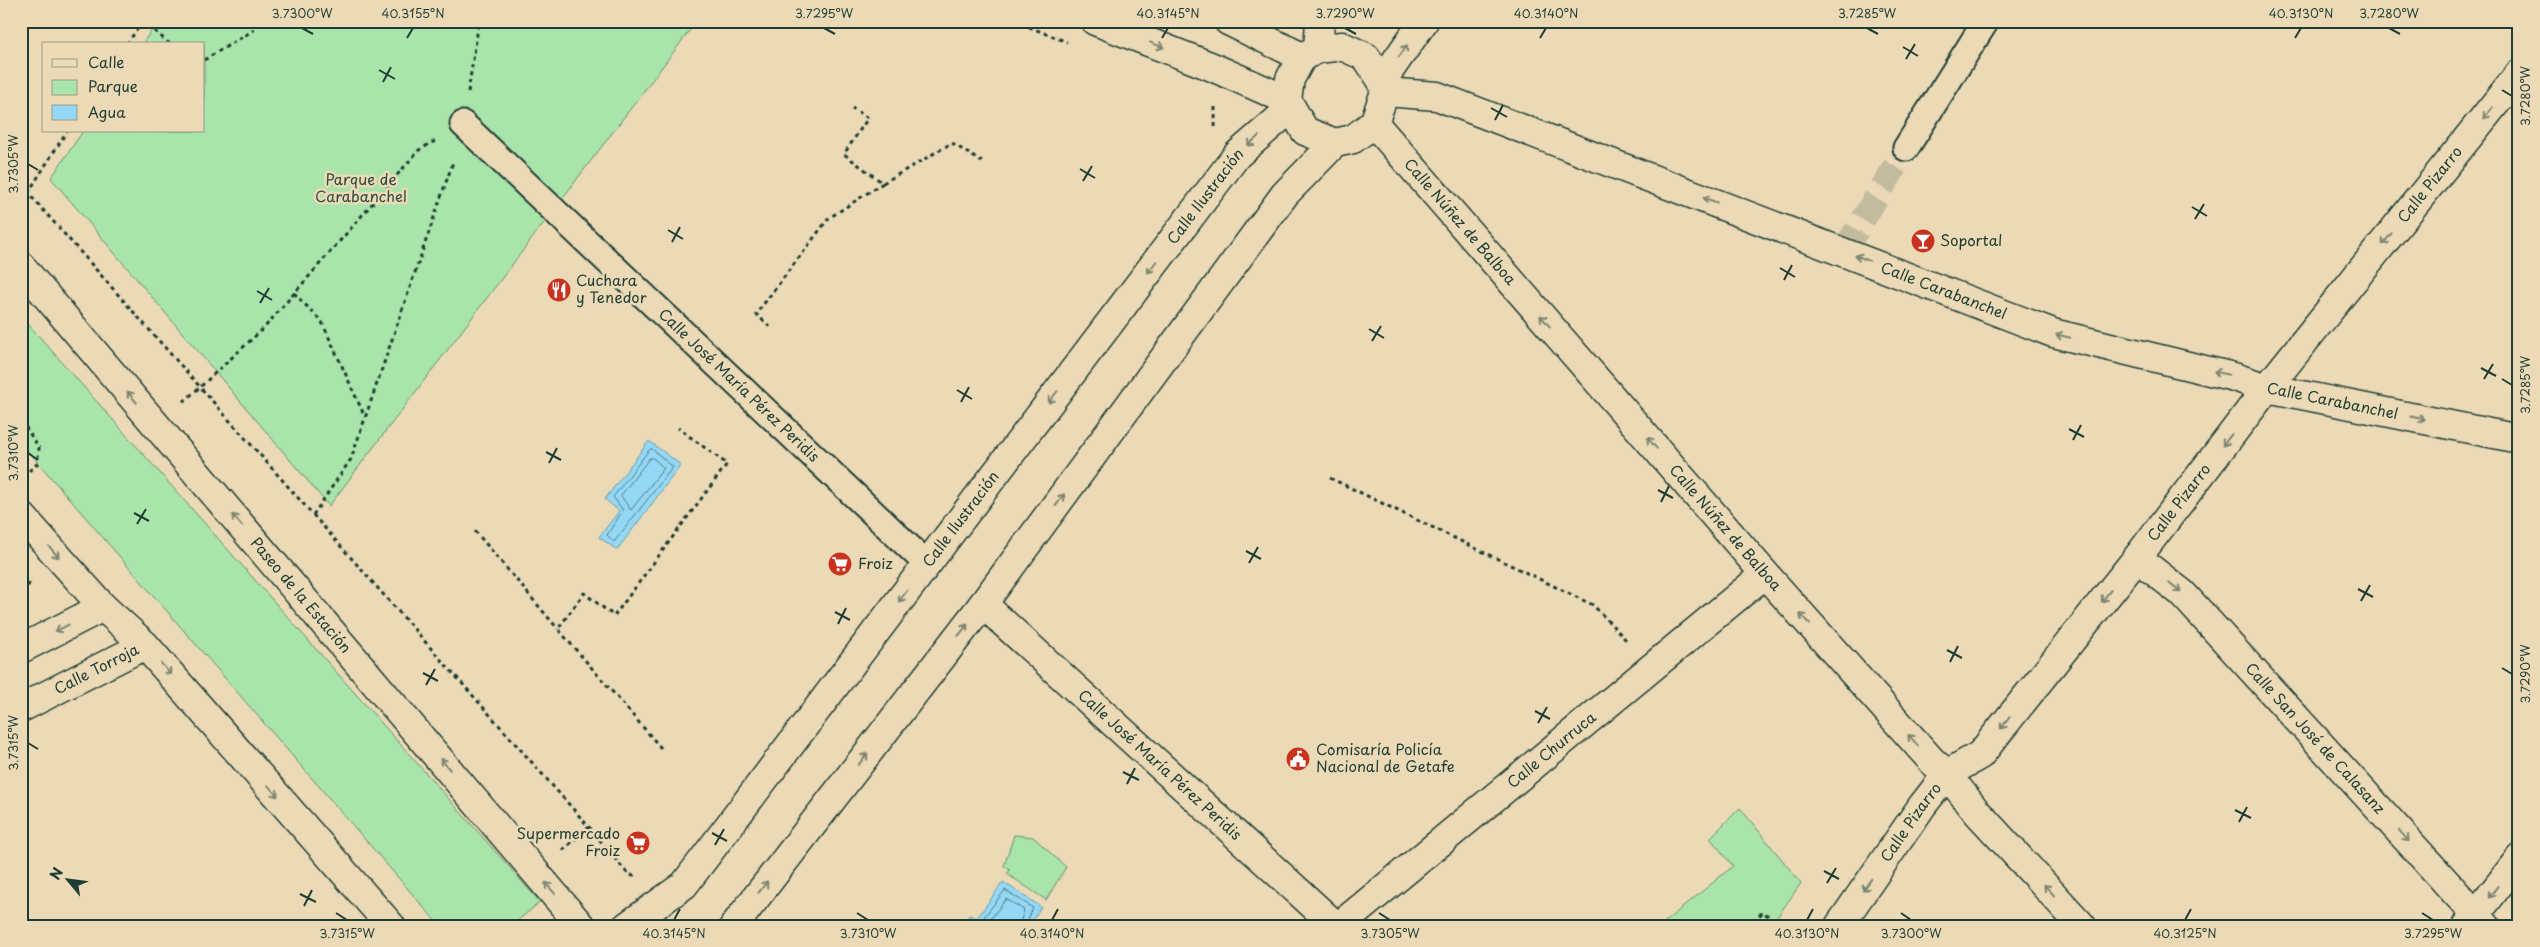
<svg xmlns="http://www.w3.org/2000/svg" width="2540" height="947" font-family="'Playpen Sans',sans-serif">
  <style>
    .green { fill: #a9e4aa; stroke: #64906f }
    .water { fill: #94d8f5; stroke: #659aa8 }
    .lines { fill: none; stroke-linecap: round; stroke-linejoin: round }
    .shore { stroke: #4e7b81; stroke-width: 1 }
    .pedestrian-tunnel { stroke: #c3bb9d; stroke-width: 25; stroke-dasharray: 25 12; stroke-linecap: butt }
    .pedestrian-casing { stroke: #1f3d34; stroke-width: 29 }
    .minor-casing { stroke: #1f3d34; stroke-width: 31 }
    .tertiary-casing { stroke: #1f3d34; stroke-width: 31 }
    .path { stroke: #1f3d34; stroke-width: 3; stroke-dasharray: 4 4; stroke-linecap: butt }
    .pedestrian { stroke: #ecdab7; stroke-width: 25 }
    .minor { stroke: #ecdab7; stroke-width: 28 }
    .tertiary { stroke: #ecdab7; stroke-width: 28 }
    .oneway { stroke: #7b846f }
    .ticks { fill: none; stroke: #1f3d34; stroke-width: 2 }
    .labels { text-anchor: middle; stroke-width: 5; stroke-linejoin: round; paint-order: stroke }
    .park-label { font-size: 15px; fill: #2d4e40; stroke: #ecdab7 }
    .street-label { font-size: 15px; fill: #1f3d34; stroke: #ecdab7 }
    .poi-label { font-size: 15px; fill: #1f3d34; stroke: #ecdab7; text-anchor: start }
    .neatline { fill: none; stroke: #1f3d34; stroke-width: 2 }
    .ticks-label { font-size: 12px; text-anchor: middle; fill: #1f3d34 }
  </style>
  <rect width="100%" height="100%" fill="#ecdab7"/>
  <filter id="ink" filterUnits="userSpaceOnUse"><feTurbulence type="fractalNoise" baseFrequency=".02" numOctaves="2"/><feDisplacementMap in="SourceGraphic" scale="10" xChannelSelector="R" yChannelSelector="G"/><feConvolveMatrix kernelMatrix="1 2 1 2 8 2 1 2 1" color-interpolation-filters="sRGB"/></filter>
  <g filter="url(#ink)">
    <path class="green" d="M158,21H697L329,506L51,178L83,131H204V44H142Z
      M21,316L540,902L511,926H440L21,443Z
      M1740,808L1801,883L1771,926H1660L1733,866L1710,838Z
      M1014,835L1033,837L1066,867L1046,900L1007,874L1010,870L1004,866Z"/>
    <path class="water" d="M649,441L681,465L617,550L599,537L619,511L605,499Z
      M1003,882L1041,907L1029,926H964L969,915L977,918Z"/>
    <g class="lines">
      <path class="shore" d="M652,449L673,467L614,542L607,535L623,510L613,497L649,450Z
        M650,458H653L664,468L631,510L621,496Z
        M969,926L972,922L981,921L1005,890L1033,908L1025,926
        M985,926L1006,899L1024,910L1019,926"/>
      <path class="pedestrian-tunnel" d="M1844,251L1906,148"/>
      <defs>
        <g id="pedestrian">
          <path id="s1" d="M463,124L927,564"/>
          <path d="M1906,148L1986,21"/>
        </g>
        <g id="minor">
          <path d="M1095,21L1210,66L1287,100"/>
          <path d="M1228,21L1302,57"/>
          <path d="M1342,46L1366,57L1382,81L1385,92L1374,123L1353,139L1335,143L1305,131L1287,100L1290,79L1302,57L1318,49Z"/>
          <path d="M1318,49L1320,21"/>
          <path d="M1382,81L1424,21"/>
          <path id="s2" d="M1385,92L1437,96L2053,333L2234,377L2267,388L2519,439"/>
          <path id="s3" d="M1374,123L1765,574L1933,762L1947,774L1976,811L2082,926"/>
          <path id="s4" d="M2137,558L2182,593L2486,926"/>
          <path id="s5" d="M983,604L1336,926"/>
          <path d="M21,649L103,607"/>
          <path id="s6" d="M21,708L145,645"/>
          <path id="s7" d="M627,926L684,885L1237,155L1290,109"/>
          <path d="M734,926L983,604L1285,194L1335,143"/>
          <path id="s8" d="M1339,926L1765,574"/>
          <path id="s9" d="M1839,926L1922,806L1947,774L1980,755L2137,558L2267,388L2519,74"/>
          <path d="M2467,926L2519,859"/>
        </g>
        <g id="tertiary">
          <path id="s10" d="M21,266L581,926"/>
          <path d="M21,515L103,607L145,645L391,926"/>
        </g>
      </defs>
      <use href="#pedestrian" class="pedestrian-casing"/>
      <use href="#minor" class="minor-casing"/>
      <use href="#tertiary" class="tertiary-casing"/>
      <path class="path" d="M142,21L170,44
        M1014,21L1067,42
        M127,44L142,22
        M204,60L254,30
        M468,92L479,21
        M1215,107V128
        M435,141L419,150L264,328L200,387L589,827L563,850
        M883,183L952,143L982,162
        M21,185L200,387L181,404
        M28,193L67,131
        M294,293L322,322L365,417
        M770,327L756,314L829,218L883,183L844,154L868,118L852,108
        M21,420L39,448L37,464L21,478
        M1330,478L1593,605L1628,642
        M313,515L351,459L453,162
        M475,531L558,629
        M21,601L31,579
        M661,748L558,629L584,593L614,616L727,464L678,428
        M589,827L628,874L636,877
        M1747,926L1763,912L1782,926"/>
      <use href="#pedestrian" class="pedestrian"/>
      <use href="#minor" class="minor"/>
      <use href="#tertiary" class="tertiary"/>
    </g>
    <defs><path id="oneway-shaft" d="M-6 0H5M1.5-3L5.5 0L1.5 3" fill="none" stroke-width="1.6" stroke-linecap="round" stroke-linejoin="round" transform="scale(1.25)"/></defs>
    <g class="oneway">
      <use href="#oneway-shaft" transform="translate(1157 45) rotate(21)"/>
      <use href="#oneway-shaft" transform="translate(1403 51) rotate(-55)"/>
      <use href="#oneway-shaft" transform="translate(2488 113) rotate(129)"/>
      <use href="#oneway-shaft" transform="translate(1253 141) rotate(139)"/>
      <use href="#oneway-shaft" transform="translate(1710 200) rotate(-159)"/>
      <use href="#oneway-shaft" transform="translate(2387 239) rotate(129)"/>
      <use href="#oneway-shaft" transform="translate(1862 258) rotate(-159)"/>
      <use href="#oneway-shaft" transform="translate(1152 267) rotate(127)"/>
      <use href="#oneway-shaft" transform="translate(1545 321) rotate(-131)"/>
      <use href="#oneway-shaft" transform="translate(2063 336) rotate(-167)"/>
      <use href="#oneway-shaft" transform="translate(2221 373) rotate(-167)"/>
      <use href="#oneway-shaft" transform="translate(132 397) rotate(-130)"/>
      <use href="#oneway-shaft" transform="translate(1053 397) rotate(127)"/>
      <use href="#oneway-shaft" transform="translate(2418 418) rotate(12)"/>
      <use href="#oneway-shaft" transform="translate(2227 440) rotate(128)"/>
      <use href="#oneway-shaft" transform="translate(1652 443) rotate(-131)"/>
      <use href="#oneway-shaft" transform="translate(1060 500) rotate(-54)"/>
      <use href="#oneway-shaft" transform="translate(237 520) rotate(-130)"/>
      <use href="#oneway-shaft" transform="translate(54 552) rotate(48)"/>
      <use href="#oneway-shaft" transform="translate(2175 587) rotate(38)"/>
      <use href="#oneway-shaft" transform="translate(903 596) rotate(127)"/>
      <use href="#oneway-shaft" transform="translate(2106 596) rotate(128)"/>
      <use href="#oneway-shaft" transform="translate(1805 619) rotate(-132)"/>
      <use href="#oneway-shaft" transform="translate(62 628) rotate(153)"/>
      <use href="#oneway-shaft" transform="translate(963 630) rotate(-52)"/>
      <use href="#oneway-shaft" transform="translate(166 669) rotate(49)"/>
      <use href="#oneway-shaft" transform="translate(2005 723) rotate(128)"/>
      <use href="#oneway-shaft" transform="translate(1913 740) rotate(-132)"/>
      <use href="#oneway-shaft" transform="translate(863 759) rotate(-52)"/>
      <use href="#oneway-shaft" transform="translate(445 764) rotate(-130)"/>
      <use href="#oneway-shaft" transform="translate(273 791) rotate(49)"/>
      <use href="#oneway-shaft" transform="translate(2404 836) rotate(48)"/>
      <use href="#oneway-shaft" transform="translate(1867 885) rotate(125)"/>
      <use href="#oneway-shaft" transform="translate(763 887) rotate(-52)"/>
      <use href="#oneway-shaft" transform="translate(550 888) rotate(-131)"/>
      <use href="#oneway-shaft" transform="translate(2049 890) rotate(-133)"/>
      <use href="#oneway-shaft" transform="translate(2493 892) rotate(128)"/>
    </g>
  </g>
  <path class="ticks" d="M302,28L313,34M824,28L835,34M1345,28L1356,34M1867,28L1878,34M2389,28L2400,34M407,38L413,28M1162,38L1168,28M1540,38L1546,28M2295,38L2301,28M1903,47L1918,56M1906,59L1915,44M379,70L395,79M383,82L391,67M2502,90L2512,96M1491,108L1507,117M1495,120L1503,105M28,164L38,170M1080,169L1095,178M1083,181L1092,166M2192,207L2207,216M2195,219L2204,204M668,230L683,239M672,242L680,227M1780,268L1795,277M1784,280L1792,265M257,291L272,300M260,303L269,288M1369,329L1384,338M1372,341L1381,326M2481,368L2496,376M2484,379L2493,364M2502,379L2512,385M957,390L972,399M961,402L969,387M2069,429L2084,437M2073,440L2081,425M546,452L561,460M28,453L38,460M549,463L557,448M1658,490L1673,498M1661,502L1669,486M134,513L149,521M137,524L146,509M1246,551L1261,559M1249,563L1258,547M2358,589L2373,597M2361,601L2370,585M835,612L850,620M838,624L846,608M1947,650L1962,658M1950,662L1958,646M2502,668L2512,674M423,673L438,681M426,685L435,669M1535,711L1550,719M1538,723L1547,707M28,743L38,749M1123,772L1139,780M1127,784L1135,768M2235,810L2251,818M2239,822L2247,807M712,833L727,841M715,845L724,829M1824,871L1839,879M1827,883L1836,868M300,894L316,902M304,906L312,890M336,913L347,920M857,913L868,920M1379,913L1390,920M1901,913L1911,920M2422,913L2433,920M674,920L680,909M1052,920L1058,909M1807,920L1813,909M2185,920L2191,909"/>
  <defs>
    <symbol id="bar-disc" viewBox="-11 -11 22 22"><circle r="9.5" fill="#c8321e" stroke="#ecdab7"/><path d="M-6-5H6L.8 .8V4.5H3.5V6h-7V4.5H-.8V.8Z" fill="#fff"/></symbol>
    <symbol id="restaurant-disc" viewBox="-11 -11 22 22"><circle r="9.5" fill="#c8321e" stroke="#ecdab7"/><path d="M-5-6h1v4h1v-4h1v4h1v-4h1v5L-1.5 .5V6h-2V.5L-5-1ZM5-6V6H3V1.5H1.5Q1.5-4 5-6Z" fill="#fff"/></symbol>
    <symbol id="supermarket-disc" viewBox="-11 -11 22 22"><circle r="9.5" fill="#c8321e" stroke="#ecdab7"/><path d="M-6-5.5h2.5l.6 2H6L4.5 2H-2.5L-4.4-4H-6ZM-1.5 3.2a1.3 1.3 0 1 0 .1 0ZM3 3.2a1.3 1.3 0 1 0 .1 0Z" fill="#fff"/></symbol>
    <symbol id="civic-disc" viewBox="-11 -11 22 22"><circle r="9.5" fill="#c8321e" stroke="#ecdab7"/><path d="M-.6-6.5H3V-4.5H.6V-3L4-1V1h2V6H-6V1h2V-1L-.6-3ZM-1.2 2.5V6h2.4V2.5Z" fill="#fff"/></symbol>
  </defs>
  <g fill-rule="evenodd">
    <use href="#bar-disc" x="1909" y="227" width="28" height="28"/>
    <use href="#restaurant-disc" x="545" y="276" width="28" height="28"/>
    <use href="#supermarket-disc" x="826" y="550" width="28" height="28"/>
    <use href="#civic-disc" x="1284" y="745" width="28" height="28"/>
    <use href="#supermarket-disc" x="624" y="829" width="28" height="28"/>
  </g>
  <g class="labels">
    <g class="park-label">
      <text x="361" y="185">Parque de<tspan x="361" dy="17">Carabanchel</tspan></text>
    </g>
    <g class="street-label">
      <text dy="5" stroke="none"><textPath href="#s9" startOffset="951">Calle Pizarro</textPath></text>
      <text dy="5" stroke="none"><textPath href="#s7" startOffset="934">Calle Ilustración</textPath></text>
      <text dy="5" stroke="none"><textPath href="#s3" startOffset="131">Calle Núñez de Balboa</textPath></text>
      <text dy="5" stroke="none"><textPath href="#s2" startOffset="595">Calle Carabanchel</textPath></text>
      <text dy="5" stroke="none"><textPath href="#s1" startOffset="380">Calle José María Pérez Peridis</textPath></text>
      <text dy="5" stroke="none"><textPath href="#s2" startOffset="1000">Calle Carabanchel</textPath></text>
      <text dy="5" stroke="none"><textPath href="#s9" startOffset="546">Calle Pizarro</textPath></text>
      <text dy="5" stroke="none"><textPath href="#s7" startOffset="529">Calle Ilustración</textPath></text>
      <text dy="5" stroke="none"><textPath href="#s3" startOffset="536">Calle Núñez de Balboa</textPath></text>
      <text dy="5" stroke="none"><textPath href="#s10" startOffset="432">Paseo de la Estación</textPath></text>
      <text dy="5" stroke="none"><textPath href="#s6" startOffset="85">Calle Torroja</textPath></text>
      <text dy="5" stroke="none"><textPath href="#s4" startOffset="254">Calle San José de Calasanz</textPath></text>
      <text dy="5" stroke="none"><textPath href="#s8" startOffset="276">Calle Churruca</textPath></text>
      <text dy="5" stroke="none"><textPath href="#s5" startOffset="239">Calle José María Pérez Peridis</textPath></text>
      <text dy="5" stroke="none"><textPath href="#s9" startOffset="126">Calle Pizarro</textPath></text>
    </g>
    <g class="poi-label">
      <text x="1940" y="246">Soportal</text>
      <text x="576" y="286">Cuchara<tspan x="576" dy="17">y Tenedor</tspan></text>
      <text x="858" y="569">Froiz</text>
      <text x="1316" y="755">Comisaría Policía<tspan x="1316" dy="17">Nacional de Getafe</tspan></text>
      <text x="620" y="839" text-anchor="end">Supermercado<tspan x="620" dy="17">Froiz</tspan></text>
    </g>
  </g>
  <rect width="2540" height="947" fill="none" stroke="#ecdab7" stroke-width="55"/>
  <rect x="42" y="42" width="162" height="90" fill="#ecdab7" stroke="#9a9b83"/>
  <rect x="52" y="59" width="25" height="8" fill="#ecdab7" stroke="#9a9b83"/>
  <text x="88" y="68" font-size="15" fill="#1f3d34">Calle</text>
  <rect x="52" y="80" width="25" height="15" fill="#a9e4aa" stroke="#9a9b83"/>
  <text x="88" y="92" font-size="15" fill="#1f3d34">Parque</text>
  <rect x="52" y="105" width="25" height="15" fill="#94d8f5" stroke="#9a9b83"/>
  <text x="88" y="118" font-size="15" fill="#1f3d34">Agua</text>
  <g transform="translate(68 880) rotate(299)" stroke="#ecdab7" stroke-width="4" paint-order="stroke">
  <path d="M0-4L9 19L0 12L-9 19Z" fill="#1f3d34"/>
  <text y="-8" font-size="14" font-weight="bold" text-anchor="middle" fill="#1f3d34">N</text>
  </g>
  <rect x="28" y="28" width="2484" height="892" class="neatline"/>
  <g class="ticks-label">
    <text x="302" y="18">3.7300°W</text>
    <text x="413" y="18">40.3155°N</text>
    <text x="824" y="18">3.7295°W</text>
    <text x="1168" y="18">40.3145°N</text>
    <text x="1345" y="18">3.7290°W</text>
    <text x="1546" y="18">40.3140°N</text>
    <text x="1867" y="18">3.7285°W</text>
    <text x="2301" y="18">40.3130°N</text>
    <text x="2389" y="18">3.7280°W</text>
    <text transform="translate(2526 96) rotate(-90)" y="4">3.7280°W</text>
    <text transform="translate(14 164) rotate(-90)" y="4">3.7305°W</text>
    <text transform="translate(2526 385) rotate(-90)" y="4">3.7285°W</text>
    <text transform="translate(14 453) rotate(-90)" y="4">3.7310°W</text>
    <text transform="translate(2526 674) rotate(-90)" y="4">3.7290°W</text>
    <text transform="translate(14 743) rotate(-90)" y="4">3.7315°W</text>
    <text x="347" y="938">3.7315°W</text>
    <text x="674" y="938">40.3145°N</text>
    <text x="868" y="938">3.7310°W</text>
    <text x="1052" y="938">40.3140°N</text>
    <text x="1390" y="938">3.7305°W</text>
    <text x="1807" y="938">40.3130°N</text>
    <text x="1911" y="938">3.7300°W</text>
    <text x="2185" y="938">40.3125°N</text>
    <text x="2433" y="938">3.7295°W</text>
  </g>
</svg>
